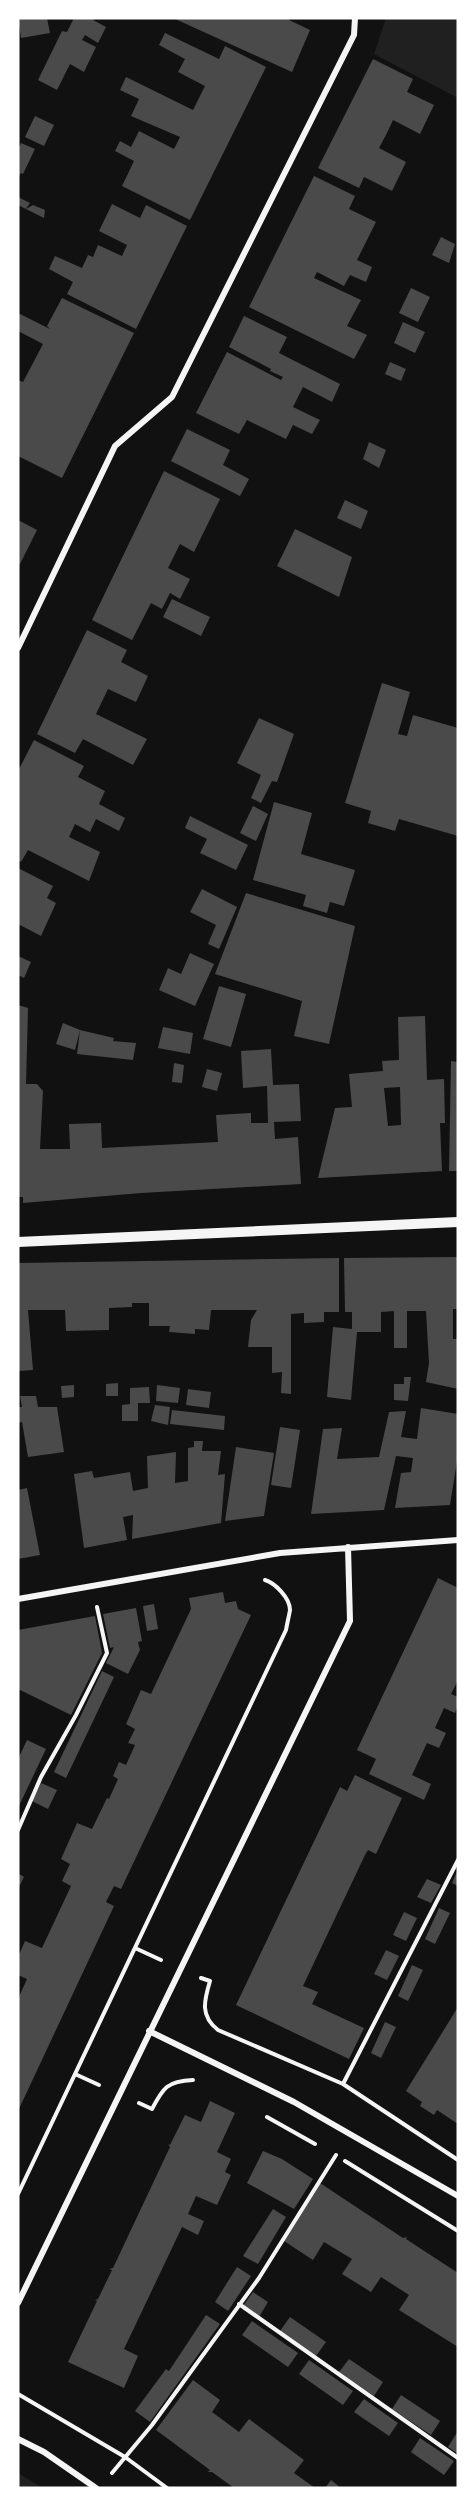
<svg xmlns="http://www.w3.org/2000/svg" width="476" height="2506" font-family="'Sofia Sans Condensed',sans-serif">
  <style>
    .green { fill: #202020 }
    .building { fill: #4a4a4a; fill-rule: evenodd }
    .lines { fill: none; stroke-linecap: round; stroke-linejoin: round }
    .path { stroke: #f5f5f5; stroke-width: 4 }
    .minor { stroke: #f5f5f5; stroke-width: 6 }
    .tertiary { stroke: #f5f5f5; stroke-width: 10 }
  </style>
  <rect width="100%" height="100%" fill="#111"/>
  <path class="green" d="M386,18H458V98L374,54Z
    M18,2473L43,2488H18Z"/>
  <path class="building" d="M18,18H47L50,33L21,38Z
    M74,18H94L93,20L106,27L98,43L85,35L82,40L96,47L84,72L70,64L57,90L38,80L62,31L67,32Z
    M173,18H290L289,20L310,30L292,72Z
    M165,33L219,59L225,46L266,67L190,220L122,186L134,161L115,151L120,141L131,147L139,131L174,149L180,137L131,116L139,99L120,90L126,77L193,110L205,86L178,72L185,59L159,45Z
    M373,59L413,79L407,92L434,105L420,134L393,120L387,133L379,148L406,162L392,191L364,177L359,188L318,168Z
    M35,116L54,125L44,146L25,137Z
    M21,143L35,149L23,174L21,173L18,178V149Z
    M314,176L355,196L349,209L376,222L357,260L372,267L366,282L350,275L344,286L317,272L314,278L361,300L347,326L367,335L354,359L249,307Z
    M18,197L30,203L26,209L33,205L45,210L44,218L18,205Z
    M112,204L140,218L146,205L187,226L136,329L67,294L73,282L49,269L55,256L82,268L88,255L93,257L98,245L122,256L127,245L99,231Z
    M441,237L455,244L449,263L432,255Z
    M411,288L430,297L418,322L399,313Z
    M62,298L134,333L62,478L18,456V380L23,382L43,344L18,331V313L50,329L47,326Z
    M244,316L287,337L279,353L340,384L332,402L303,387L293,407L320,420L312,434L293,425L286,439L247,420L239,434L196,413L227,352L281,380L283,377L270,371L271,369L229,347Z
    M403,322L425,332L415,353L394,343Z
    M390,362L406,369L401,381L385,374Z
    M187,429L230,450L223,465L249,479L240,496L171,461Z
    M369,442L386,450L379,468L363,459Z
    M164,471L220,499L194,552L180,544L168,568L190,579L180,599L170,593L162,609L151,603L132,640L92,620Z
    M345,500L368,511L361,529L337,518Z
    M18,520L37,530L18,568Z
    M295,529L352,557L339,597L277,566Z
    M172,599L210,617L201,636L163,617Z
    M87,630L127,650L121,662L148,676L136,702L108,689L96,714L147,739L133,765L83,739L75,753L37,734Z
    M382,683L410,692L398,734L407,736L413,715L458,728V836L399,819L395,831L368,823L371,811L345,803Z
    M259,718L294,734L277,782L272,781L261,803L251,798L261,775L237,763Z
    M34,740L84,766L78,777L105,791L99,804L125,818L119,831L96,819L90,832L75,824L69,837L100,852L89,881L28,850L21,862L18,860V771Z
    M274,802L312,813L301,854L355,870L344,906L330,902L327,913L303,906L306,895L253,880Z
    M253,806L268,814L256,841L240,833Z
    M190,816L248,845L236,870L200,853L207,839L185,828Z
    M18,868L53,886L47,898L56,903L41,936L18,924Z
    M202,889L237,907L219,949L208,944L216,925L190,912Z
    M246,893L355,926L329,1044L294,1036L302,1001L215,974Z
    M190,953L214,964L195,1006L159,990L168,968L181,974Z
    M18,956L31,962L24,978L18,975Z
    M219,986L246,994L231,1047L203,1039Z
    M18,1005L28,1008L26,1084H37L43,1091L40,1149H70L69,1124L101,1123L102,1148L218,1142L216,1115L251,1113V1123H268L267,1086L243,1088L241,1051L271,1049L273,1085L299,1084L301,1121L274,1122L275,1139L298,1137L301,1184L141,1193L23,1203V1197H18Z
    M425,1016L427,1080L444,1079L445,1123H440L442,1171L318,1178L335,1108L352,1107L349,1074L383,1071L382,1061L399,1060L398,1017ZM400,1087L401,1125L388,1126L384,1088Z
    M63,1023L80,1030L75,1050L56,1044Z
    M163,1027L193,1033L190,1054L158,1048Z
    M80,1030L114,1038L113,1041L136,1043L133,1060L77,1054Z
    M451,1061L458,1062V1171H449Z
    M174,1063L184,1065L182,1083L172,1082Z
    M207,1069L222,1073L217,1091L202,1087Z
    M458,1257V1309H453V1339H458V1389L426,1382L429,1363L426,1311H407V1348H394V1311L381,1312V1332H357L351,1400L327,1397L333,1327L352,1329V1312H345L344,1258Z
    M339,1258V1312H324V1322L304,1323V1313L291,1314V1394L281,1393L282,1372L272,1373V1347H248L251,1320L257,1310H211L209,1330L195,1329V1334L169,1332L170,1326H149V1303H132V1307L109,1308V1330L66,1331L65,1310H28L33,1370L18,1371V1263Z
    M404,1377H411L408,1401L394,1400V1384H404Z
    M118,1383V1396H106V1384Z
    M74,1385V1397L62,1398L61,1386Z
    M157,1385L180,1388L178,1403L156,1401Z
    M149,1387L150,1403H138V1421H122V1405L130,1404V1388Z
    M188,1389L211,1392L209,1408L186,1405Z
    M20,1396H36L38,1407H57L64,1452L28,1457L22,1422L18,1423V1407H22Z
    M155,1405L170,1407L168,1425L151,1421Z
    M421,1408L458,1414V1455L450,1505L395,1508L401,1473L411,1472L413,1458L396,1456L384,1510L311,1514L323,1429L342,1428L337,1459L379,1457L389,1412L406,1411L401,1437L417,1439Z
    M172,1410L225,1416L224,1430L170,1424Z
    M280,1427L300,1430L291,1488L271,1485Z
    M194,1441H203L202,1451H221L218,1475L225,1474L221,1523L132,1539L133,1515L123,1517L127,1540L84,1548L74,1474L92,1471L94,1478L130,1472L133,1491L148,1488L147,1456L176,1452L175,1483L188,1481V1448L194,1447Z
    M236,1447L274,1453L264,1516L225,1521Z
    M27,1488L40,1555L18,1559V1490Z
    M438,1578L458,1588V1680L451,1694L458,1697V1705L455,1713L444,1708L435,1728L446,1733L439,1748L427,1743L412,1775L431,1784L424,1800L369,1774L376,1759L357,1750Z
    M223,1592L225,1603L236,1601L238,1609L251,1615L121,1889L114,1886L106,1902L114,1906L18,2111V1999L27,1979L18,1975V1957L25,1941L42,1948L71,1886L62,1881L70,1864L61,1859L77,1823L92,1829L107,1798L109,1799L118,1779L113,1776L119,1762L126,1765L135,1745L128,1743L135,1729L126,1724L141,1690L151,1694L191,1609L189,1598Z
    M154,1604L158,1629L147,1631L143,1606Z
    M136,1608L142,1641L138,1642L140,1650L128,1674L106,1663L114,1647L110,1648L103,1614Z
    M95,1616L102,1653L71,1715L18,1689V1630Z
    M102,1671L114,1677L66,1778L54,1772Z
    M27,1740L46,1749L18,1808V1759Z
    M355,1775L402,1798L376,1854L368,1850L365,1855L303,1986L318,1992L312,2004L364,2028L349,2059L236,2005L340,1787L347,1791Z
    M41,1783L57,1790L48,1809L32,1801Z
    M458,1869V1886L452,1883Z
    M18,1873L24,1877L18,1889Z
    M427,1879L441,1885L431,1903L417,1897Z
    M439,1908L450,1913L435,1944L425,1939Z
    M404,1912L417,1918L406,1941L393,1935Z
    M386,1950L399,1956L387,1980L374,1974Z
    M412,1965L423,1970L408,2001L398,1996Z
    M458,2007V2124L437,2110L434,2115L420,2106L422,2102L406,2091Z
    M385,2022L396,2027L381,2058L371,2053Z
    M210,2101L235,2113L217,2152L231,2159L225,2172L231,2175L217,2205L196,2196L188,2214L204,2221L198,2235L182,2227L124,2349L138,2356L124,2388L68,2362L97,2301L95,2300L98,2299L112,2270L109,2269L113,2268L170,2147L168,2144L170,2145L185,2115L201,2122Z
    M263,2151L282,2159L313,2179L294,2209L247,2183Z
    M320,2183L403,2238L407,2237L406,2239L458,2273V2347L399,2310L409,2295L381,2277L371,2292L342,2274L352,2259L324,2242L313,2260L284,2241Z
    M273,2209L286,2217L258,2264L243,2256Z
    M237,2267L251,2276L228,2311L215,2302Z
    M253,2292L268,2302L259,2317L243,2306Z
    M206,2315L220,2324L150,2422L135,2411L166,2369L169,2371Z
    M290,2317L326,2342L316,2356L280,2331Z
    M252,2321L298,2353L288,2367L242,2335Z
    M349,2359L383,2382L374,2396L339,2372Z
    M309,2360L353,2391L343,2405L299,2374Z
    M193,2380L220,2400L212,2412L239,2432L249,2419L304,2460L294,2473L315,2488H234L212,2472H208L210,2470L156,2430Z
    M401,2395L440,2421L431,2435L392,2409Z
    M364,2399L398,2423L389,2436L354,2412Z
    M458,2431V2454L448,2447Z
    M420,2438L454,2461L444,2475L411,2452Z
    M331,2480L341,2488H325Z"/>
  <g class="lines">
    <path class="path" d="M18,1830L41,1777L76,1715L107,1653L97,1607
      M135,1948L161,1960
      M201,1978L210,1981C204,2001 200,2016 218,2030L343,2084L458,2160
      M75,2074L99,2085
      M343,2084L458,1860
      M139,2103L152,2109C163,2088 167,2081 193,2080
      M267,2117L315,2144
      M345,2161L458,2231
      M18,2194L286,1630C287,1624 289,1616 290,1610C290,1598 275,1583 265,1580
      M239,2304L458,2458
      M18,2394L125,2457L167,2488
      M112,2473L152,2425L259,2278L336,2155"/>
    <path class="minor" d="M18,648L115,446L172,397L354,35L355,18
      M18,1599L280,1553L458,1540
      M149,2031L294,2102L458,2196
      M18,2303L350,1621L348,1547
      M18,2439L44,2452L96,2488"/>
    <path class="tertiary" d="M18,1242L458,1222"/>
  </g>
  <rect width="476" height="2506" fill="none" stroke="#ffffff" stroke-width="39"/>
</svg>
